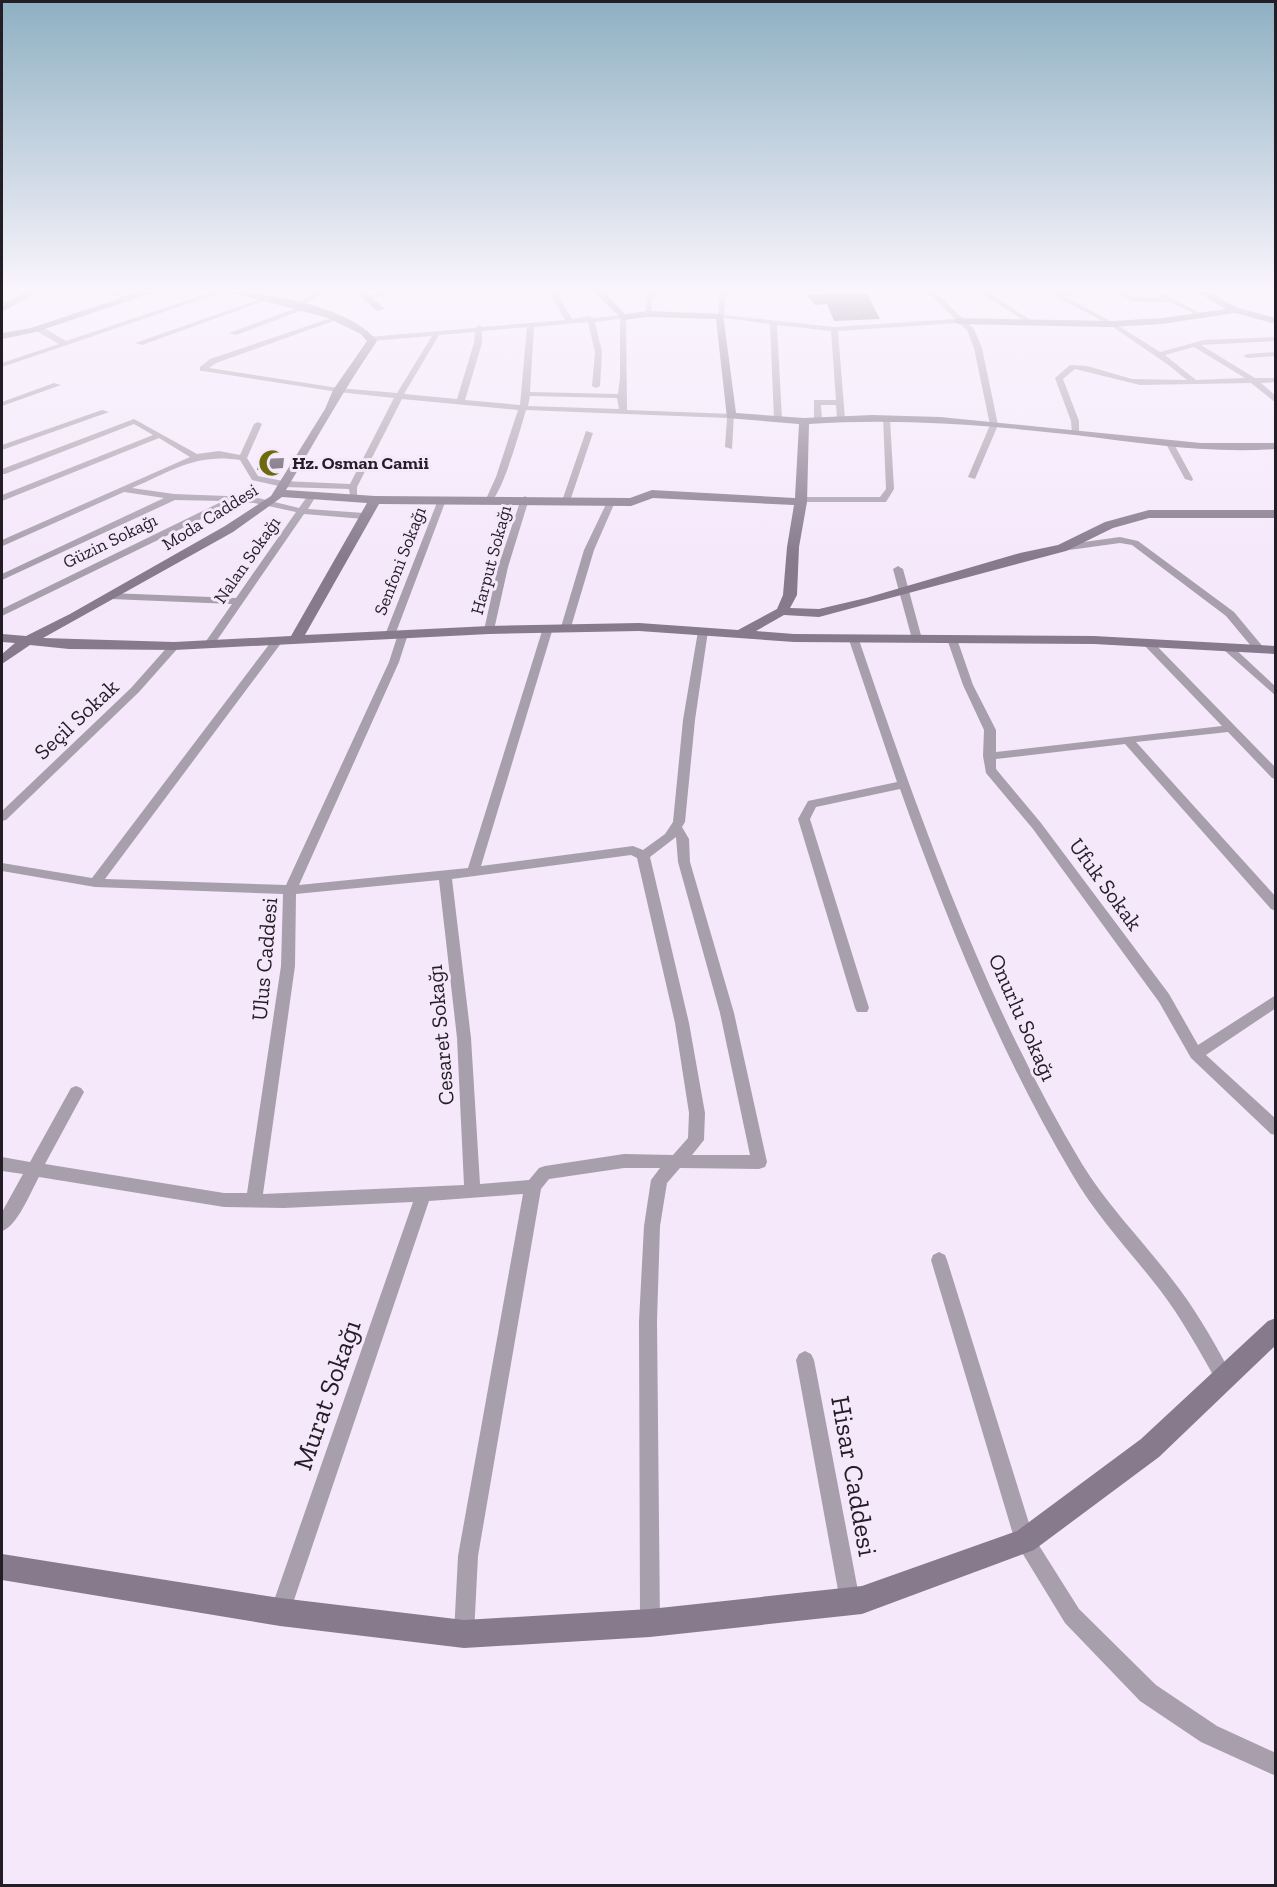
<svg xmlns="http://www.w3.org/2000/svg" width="1277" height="1887" font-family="'Zilla Slab',serif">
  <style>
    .building { fill: #554a5a }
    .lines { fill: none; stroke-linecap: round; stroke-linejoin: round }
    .street { fill: #a89fac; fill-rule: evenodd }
    .secondary { fill: #867a8c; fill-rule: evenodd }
    .labels { text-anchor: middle; stroke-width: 6; stroke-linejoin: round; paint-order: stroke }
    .far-poi-label { font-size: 18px; font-weight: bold; fill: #231e25; stroke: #f5e8fb; text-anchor: start }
    .far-street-label { font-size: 18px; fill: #231e25; stroke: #f5e8fb }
    .street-label { font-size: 22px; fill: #231e25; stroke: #f5e8fb }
    .near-street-label { font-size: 27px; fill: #231e25; stroke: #f5e8fb }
  </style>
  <rect width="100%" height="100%" fill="#f5e8fb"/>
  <path class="building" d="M845,293L867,294L880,319L834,321L827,304L815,305L807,295Z
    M284,458L283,468L257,470L259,459Z"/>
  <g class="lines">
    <path class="street" d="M109,292H119L129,298L124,299Z
      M212,292H223L2,367V363L59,344L38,332V328H44L66,341Z
      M316,292H325L299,307H305V309L236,335L229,333L297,308L293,306Z
      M380,292H392L368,300L365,298Z
      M549,292H556L572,319L590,316L593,318L623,315L626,317L627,410L734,414L732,449L725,447L727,418L526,410C521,427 502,496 490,502L486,499L496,477L518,410L402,399L357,487V501H351L349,489L283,487L252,480L240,460C196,453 172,471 132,488L174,494L254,497L299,508L309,494L312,493L316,496L308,509L364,513L369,516L364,519L304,514L213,646H205L204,644L232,604L110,599L105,596L110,593L236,598L296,512L254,503L236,502L2,616V609L223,501L175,500L2,580V574L164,498L124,492L5,545L2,546V540L190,457L159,438L2,501V495L153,435L134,424L5,474H2V469L134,419L197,454L219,451L240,455L254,424L258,422L262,424L247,458L258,476L283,481L350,484L394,398L338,392L203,371H200V367L210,359L337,316L339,319L216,363L209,368L338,388L397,393L432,336L371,341H368V337L475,328L479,325L483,327L565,320ZM620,319V378L618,394L530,392L534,327L588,322L595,352L592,386L596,388L600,386L602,352L595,322ZM527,327L520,405L465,400L482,343V331ZM475,332L474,343L457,399L404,394L439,335ZM530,396L617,398L619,409L528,406Z
      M647,292H653L651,314L648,316L645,314Z
      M720,292H726L724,315L834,327L955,319L928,292H935L974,329L982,348L998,425L975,479L968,477L990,425L974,348L967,330L959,323L838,331L845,419L841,421L837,419L836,405H821L822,420L818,422L814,420V400H836L831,331L777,325L782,419L778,421L774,419L770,324L718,317Z
      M980,292H988L1032,321L1026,322Z
      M1048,292H1081L1064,296L1114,323L1160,352L1204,340L1276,337V341L1201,345L1255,378H1276V382L1261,383L1276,396V403L1251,383L1140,385L1075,369L1063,379L1079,421V432L1072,434L1071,421L1055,378L1070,365L1087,366L1132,379L1187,380L1167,364L1110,325ZM1194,347L1245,378L1196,380L1165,355Z
      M1114,292H1123L1133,297L1162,298L1159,295L1164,294L1206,316L1201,317L1170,302L1132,301Z
      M261,299L266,300L142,345L135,343Z
      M2,300L12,303L13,304L10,306L2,304Z
      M1276,352V356L1247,358L1243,356L1247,354Z
      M54,383L61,385L2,406V402Z
      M102,410L109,412L2,450V445Z
      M883,417L890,419L894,489L886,502H798L797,500L801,497H880L886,489Z
      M586,431L593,433L570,501L563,503L562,501Z
      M1167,442L1174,444L1193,479L1192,481L1185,479L1166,444Z
      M525,496L529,499L508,567L494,630L493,632H485L484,630L498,567L521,499Z
      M442,497L446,500L395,635L390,638L386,637L385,635L438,500Z
      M608,500L615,502L594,550L571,627L570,629H562L561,627L584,550Z
      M1120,537L1138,541L1234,612L1264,648V652H1256L1226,616L1132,545L1120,543L1062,551L1057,548L1062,545Z
      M898,566L903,569L922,639L921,641H913L912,639L893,569Z
      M548,625L553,628L481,866L633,846L643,850L665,834L673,822L683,720L698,631L703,628L708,631L695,720L685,822L682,827L689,839L690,862L734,1013L767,1162L765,1167L759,1169L680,1168L667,1183L660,1226L657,1321L660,1623L657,1630L650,1633L643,1630L640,1623L639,1321L644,1226L651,1180L660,1168H624L549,1179L541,1189L478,1556L474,1634L471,1641L464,1644L457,1641L454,1634L458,1556L523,1194L429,1201L290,1612L287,1619L280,1622L273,1619L270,1612L413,1202L284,1208L224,1207L39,1177C31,1191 17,1227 2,1231V1212L23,1174L2,1171V1157L30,1162L71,1088L76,1086L81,1088L84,1092L45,1164L224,1193H247L281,966L283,894L95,887L2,871V863L92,878L274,638H282V642L105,879L286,885L389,662L398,634L403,631L408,634L399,662L299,885L468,868L543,628ZM676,837L678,862L720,1013L750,1155H692L704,1140L705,1113L689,1023L650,857ZM631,855L637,858L675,1023L689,1113L688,1138L673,1155L624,1154L545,1166L539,1168L529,1180L480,1184L471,1038L452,879ZM439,880L457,1038L464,1185L263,1194L295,966L296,894Z
      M952,636L957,639L973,685L996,730V752L1222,726L1144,645L1143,643L1148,640L1152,641L1276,768V779L1272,778L1228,732L1136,742L1276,897V911L1271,909L1125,744L996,759V769L1041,823L1169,994L1198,1045L1276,995V1008L1206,1055L1276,1119V1135L1271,1134L1191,1058L1159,1002L1033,829L986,773L983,756L984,730L963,685L947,639Z
      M854,637L859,640C920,819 984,1001 1082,1164C1107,1205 1142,1240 1171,1278C1194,1307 1212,1338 1229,1370L1232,1376L1229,1382L1223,1385L1217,1382C1199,1350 1182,1319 1160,1290C1130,1251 1096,1216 1072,1174C1000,1053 947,921 900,789L816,807L810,819L869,1008L867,1012H857L855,1008L798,819L808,801L897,782L849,640Z
      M174,643L178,644V648L139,692L6,820L2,821V811L131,688L170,644Z
      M1228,645L1232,646L1276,687V696L1224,650V646Z
      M939,1252L945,1255L947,1260L1033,1536L1079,1609L1156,1685L1217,1726L1276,1753V1776L1201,1742L1140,1701L1065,1623L1015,1541L931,1260L933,1255Z
      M805,1351L811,1354L814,1360L860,1601L857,1608L850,1611L843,1608L840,1601L796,1360L799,1354Z"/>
    <path class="secondary" d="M25,292H37L2,312V306Z
      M139,292H154L36,332L2,339V333L31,328Z
      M230,292C270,292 352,308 377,341C344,389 316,440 286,490L375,496L630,498L652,490L795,498L799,424L727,418L716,319L648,317L623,320L594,292H604L625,314L648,311L723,314L736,413L804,418L872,415L940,417L1201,443H1276V449C1208,454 1142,443 1075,435C986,425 898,418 809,424L807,502L799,547L797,595L790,608L819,609L866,598L1020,553L1058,545L1105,522L1149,510H1276V518H1149L1113,528L1066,551L819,617L784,615L756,631L794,634L1094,636L1276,646V654L1094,644L794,642L639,631L489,634L174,650L69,649L30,645L2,664V654L15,643L2,642V634L26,636L70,614L225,526L271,496L325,409L333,390L367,341L361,334L328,318ZM282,497L367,503L291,636L174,642L43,638L233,532ZM653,498L794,505L787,547L783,595L777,609L738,630L639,623L489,626L305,635L379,504L631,506Z
      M356,292H366L385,309L377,311Z
      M1197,292H1209L1238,308L1276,318V324L1235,313L1162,324L1112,327L958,324L953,321L958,318L1112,321L1162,318L1226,309Z
      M1276,1318V1345L1159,1457L1034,1550L862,1614L650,1637L464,1648L280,1626L2,1580V1554L280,1598L464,1620L650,1609L862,1586L1017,1531L1141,1439L1268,1321Z"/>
  </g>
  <linearGradient id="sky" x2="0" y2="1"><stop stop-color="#8eb0c2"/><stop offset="0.52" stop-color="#faf5fd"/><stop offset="1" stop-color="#faf5fd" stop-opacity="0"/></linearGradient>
  <rect width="1277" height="557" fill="url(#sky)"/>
  <defs>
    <symbol id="mosque-bare" viewBox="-9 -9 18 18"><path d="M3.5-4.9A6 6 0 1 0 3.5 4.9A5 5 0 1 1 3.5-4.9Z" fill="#6b6b0b" stroke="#f5e8fb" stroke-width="2.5" paint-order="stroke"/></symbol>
  </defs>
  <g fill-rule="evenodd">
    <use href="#mosque-bare" x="253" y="444" width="38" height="38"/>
  </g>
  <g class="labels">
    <g class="far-poi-label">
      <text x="292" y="469">Hz. Osman Camii</text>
    </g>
    <g class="far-street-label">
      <text transform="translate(210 517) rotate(-32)" y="6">Moda Caddesi</text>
      <text transform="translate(110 541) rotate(-26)" y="6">Güzin Sokağı</text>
      <text transform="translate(247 560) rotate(-55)" y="6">Nalan Sokağı</text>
      <text transform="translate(491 560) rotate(-75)" y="6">Harput Sokağı</text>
      <text transform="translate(400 561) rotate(-69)" y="6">Senfoni Sokağı</text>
    </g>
    <g class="street-label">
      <text transform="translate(76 719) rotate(-43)" y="8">Seçil Sokak</text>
      <text transform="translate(1106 884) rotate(54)" y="8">Ufuk Sokak</text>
      <text transform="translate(264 959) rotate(-85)" y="8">Ulus Caddesi</text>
      <text transform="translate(1023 1017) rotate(66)" y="8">Onurlu Sokağı</text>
      <text transform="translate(440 1035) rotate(-95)" y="8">Cesaret Sokağı</text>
    </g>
    <g class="near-street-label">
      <text transform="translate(327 1395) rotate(-71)" y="9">Murat Sokağı</text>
      <text transform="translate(854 1476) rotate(80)" y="9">Hisar Caddesi</text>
    </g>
  </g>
  <rect width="1277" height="1887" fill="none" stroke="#231e25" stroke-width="6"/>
</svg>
